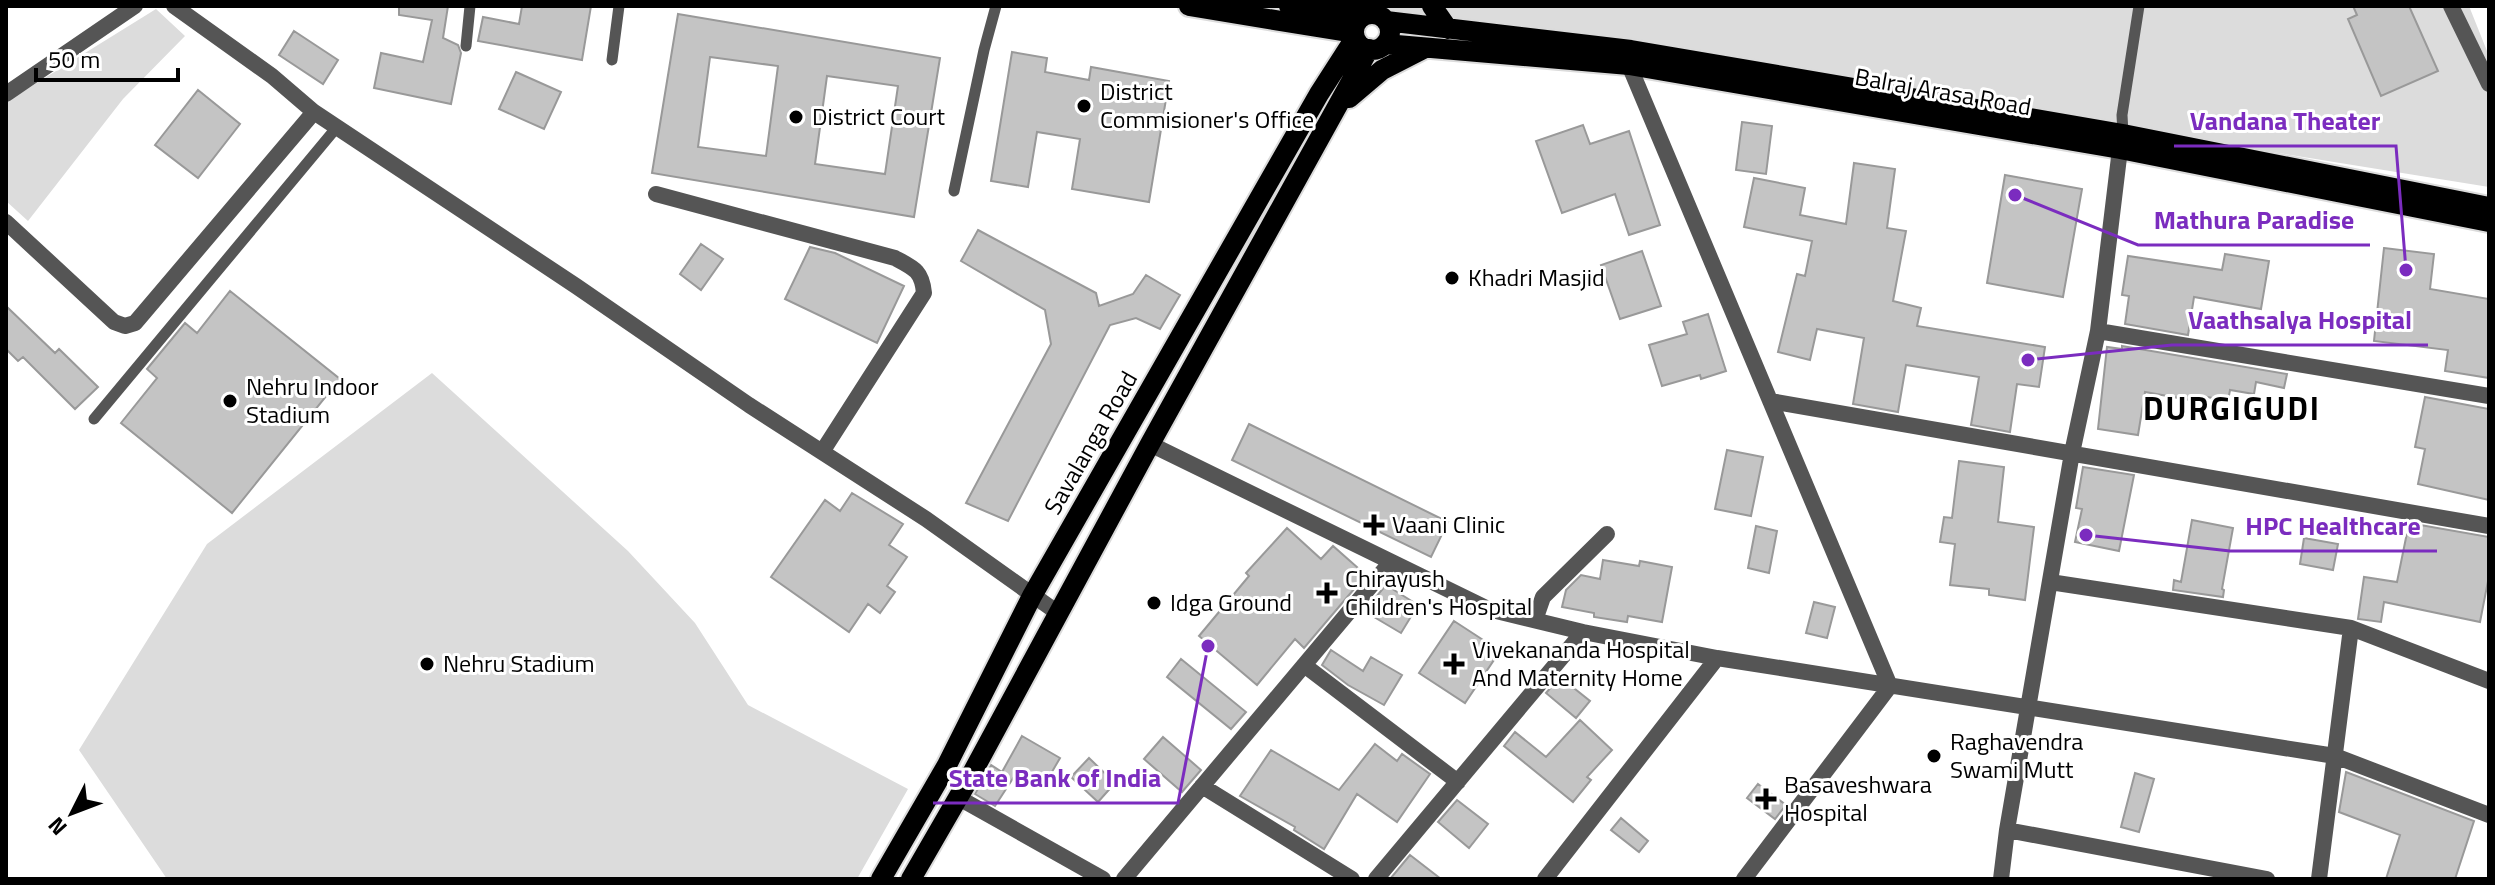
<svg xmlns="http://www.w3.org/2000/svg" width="2495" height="885" font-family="'Titillium Web',sans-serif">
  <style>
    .green { fill: #dcdcdc }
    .building { fill: #c4c4c4; stroke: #999; stroke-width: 2; fill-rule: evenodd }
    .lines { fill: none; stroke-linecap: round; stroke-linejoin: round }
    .primary-casing { stroke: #dbdbdb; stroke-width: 24 }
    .service { stroke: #555; stroke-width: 11 }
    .minor { stroke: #555; stroke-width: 16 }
    .tertiary { stroke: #555; stroke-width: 16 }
    .primary { stroke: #000; stroke-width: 20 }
    .poi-dot { fill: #000; stroke: #fff; stroke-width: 3 }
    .labels { text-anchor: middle; stroke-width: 6; stroke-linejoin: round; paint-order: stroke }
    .poi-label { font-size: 24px; fill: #000; stroke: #fff; text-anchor: start }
    .street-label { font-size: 24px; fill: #000; stroke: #fff }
    .district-label { font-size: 32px; font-weight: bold; letter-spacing: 2px; fill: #000; stroke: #fff }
    .leader { fill: none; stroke: #7b2cbf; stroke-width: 3 }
    .callout-dot { fill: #7b2cbf; stroke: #fff; stroke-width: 3 }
    .callout-label { font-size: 26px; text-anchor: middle; font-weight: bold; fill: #7b2cbf; stroke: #fff; stroke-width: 6; stroke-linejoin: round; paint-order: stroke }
  </style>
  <rect width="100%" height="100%" fill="#fff"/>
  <path class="green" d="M1387,6H2469L2489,56V187L1385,9Z
    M156,9L185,36L123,99L28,221L6,201V102Z
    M432,373L628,551L695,623L748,705L908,789L857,879H167L79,750L207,544Z"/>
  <path class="building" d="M399,6H448L443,38L458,45L461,53L451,104L374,88L381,53L423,62L432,20L399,15Z
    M522,6H591L582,60L478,41L483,17L519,24Z
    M2353,6H2409L2438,71L2381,96L2348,19L2357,15Z
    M678,14L940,58L914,217L652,173ZM710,57L778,66L766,156L698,147ZM827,76L898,86L885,174L815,164Z
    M294,31L338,60L323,84L279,55Z
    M1012,52L1047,58L1045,72L1089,80L1091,67L1169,81L1149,202L1072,189L1080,139L1037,132L1028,187L991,181Z
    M516,72L561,92L544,129L499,109Z
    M198,90L240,124L198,178L155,145Z
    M1742,122L1772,126L1766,174L1736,170Z
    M1583,125L1590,144L1629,131L1660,225L1629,235L1615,194L1562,213L1536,141Z
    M1854,163L1895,169L1887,228L1906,231L1893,301L1921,308L1917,326L2045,347L2039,387L2017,384L2010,432L1971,425L1979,377L1906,365L1898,412L1853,404L1864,338L1817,329L1810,360L1778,352L1797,274L1805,276L1812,241L1744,227L1754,178L1805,188L1800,215L1846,224Z
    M2005,175L2082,189L2063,297L1987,283Z
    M978,230L1096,293L1099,306L1133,294L1146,275L1180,295L1160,329L1136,318L1110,325L1008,521L966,503L1051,344L1045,310L961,261Z
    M701,244L723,259L701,290L680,274Z
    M810,247L835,253L904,286L877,343L785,299Z
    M2384,248L2434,254L2430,289L2489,299V378L2445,371L2448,350L2374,341Z
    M1642,251L1661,306L1620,319L1601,265Z
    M2225,254L2269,261L2261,309L2194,297L2188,335L2125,324L2129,296L2122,295L2128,256L2222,270Z
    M230,291L340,379L232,513L121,423L157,378L147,369L185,323L197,333Z
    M6,306L55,353L59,349L98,387L75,409L23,357L18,361L6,349Z
    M1708,314L1726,371L1701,379L1700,375L1662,386L1649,345L1687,334L1683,322Z
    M2122,346L2287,374L2284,388L2256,382L2254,394L2230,390L2228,401L2202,396L2201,402L2145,392L2138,435L2098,429L2107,347L2122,349Z
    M2425,397L2489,409V500L2418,484L2425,449L2415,447Z
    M1249,424L1448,522L1431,557L1232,460Z
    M1727,450L1763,457L1751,516L1715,509Z
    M1959,461L2004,467L1998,522L2034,527L2025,600L1989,595V589L1950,585L1955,544L1940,542L1944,517L1952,518Z
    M2083,467L2134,475L2119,551L2075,542L2082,509L2076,508Z
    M852,493L903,524L889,545L907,557L887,586L895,592L880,613L868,604L849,632L771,577L825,500L840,511Z
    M2192,520L2233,528L2222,589L2224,590L2223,597L2173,590L2174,580L2181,582Z
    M2409,523L2489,537V576L2480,622L2384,602L2381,622L2358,619L2364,577L2397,582Z
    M1756,526L1777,531L1769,573L1748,568Z
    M1287,528L1321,559L1333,546L1366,575L1304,648L1295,639L1257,685L1199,636L1249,576L1246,573Z
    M2304,538L2338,544L2333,570L2300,564Z
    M1603,560L1639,566L1640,561L1672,567L1662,622L1628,616L1627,622L1594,617V613L1562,607L1566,590L1581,575L1600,579Z
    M1386,585L1418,605L1401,633L1364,611Z
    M1814,602L1835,607L1827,638L1806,633Z
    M1454,621L1500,651L1465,703L1419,673Z
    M1331,650L1363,671L1371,657L1402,675L1384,705L1348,685L1322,665Z
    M1181,659L1246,712L1231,729L1167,677Z
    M1560,677L1590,701L1576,718L1546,693Z
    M1580,720L1612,750L1587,777L1591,780L1573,802L1504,746L1515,732L1546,757Z
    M1022,736L1060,758L1045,784L1019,769L995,806L975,794L991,765L1002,772Z
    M1163,737L1201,770L1182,792L1144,759Z
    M1375,744L1397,761L1402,754L1430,774L1397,822L1357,794L1324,849L1294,830L1295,827L1240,796L1271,750L1339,790Z
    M1089,758L1115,783L1098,802L1071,777Z
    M2346,772L2474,821L2455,879H2386L2400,835L2339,812Z
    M2135,773L2154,779L2139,832L2121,827Z
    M1758,784L1786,805L1775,819L1747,798Z
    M1457,800L1488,824L1469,848L1438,822Z
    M1621,818L1648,841L1639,852L1611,830Z
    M1410,855L1441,879H1390Z"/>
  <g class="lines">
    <defs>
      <path id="primary" d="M1189,6L1354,33
        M1289,6L1360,18
        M1432,6L1448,29
        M1354 32a18 18 0 1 1 36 0a18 18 0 1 1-36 0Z
        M1386,21L1631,50L2123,134L2489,207
        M1385,44L1629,65L2120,149L2489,222
        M1349,98L1382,70L1425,48
        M881,879L947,765L1032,596L1319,94L1355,38
        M911,879L970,777L1150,444L1369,49"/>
    </defs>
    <use href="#primary" class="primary-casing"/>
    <path class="service" d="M466,46L470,6
      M612,60L619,6
      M2123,134L2122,115L2139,6
      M954,191L984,50L996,6
      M94,419L337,127"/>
    <path class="minor" d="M174,6L272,76L314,112L576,286L749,405L926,519L1058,613
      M1629,58V65L1890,686L1744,879
      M6,94L135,6
      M656,194L895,258C914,268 922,271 924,293L822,452
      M6,222L114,322L125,326L135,323L314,112
      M2098,331L2489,396
      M1770,401L2489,526
      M1150,444L1488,609L1583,632L1717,658L2335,756L2489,815
      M2050,582L2351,628L2489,681
      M1535,620L1543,597L1607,534
      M1304,665L1458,782
      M1202,786L1352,879
      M959,798L1103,879
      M2007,830L2267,879
      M1124,879L1390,563
      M1376,879L1583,632
      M1545,879L1717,658
      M2001,879L2007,830L2072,453L2098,331L2120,149
      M2319,879L2351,628"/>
    <path class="tertiary" d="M2451,6L2489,84"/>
    <use href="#primary" class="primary"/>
  </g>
  <g class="poi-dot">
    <circle cx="1084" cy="106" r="8"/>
    <circle cx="796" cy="117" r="8"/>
    <circle cx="1452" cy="278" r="8"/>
    <circle cx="230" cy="401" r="8"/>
    <path d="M1370 513h8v8h8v8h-8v8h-8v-8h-8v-8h8z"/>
    <path d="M1323 581h8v8h8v8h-8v8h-8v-8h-8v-8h8z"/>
    <circle cx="1154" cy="603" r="8"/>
    <circle cx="427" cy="664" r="8"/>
    <path d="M1450 652h8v8h8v8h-8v8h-8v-8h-8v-8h8z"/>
    <circle cx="1934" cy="756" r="8"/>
    <path d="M1762 787h8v8h8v8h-8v8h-8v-8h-8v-8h8z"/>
  </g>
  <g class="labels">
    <g class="poi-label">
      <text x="1100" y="100">District<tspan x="1100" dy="28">Commisioner's Office</tspan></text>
      <text x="812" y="125">District Court</text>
      <text x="1468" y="286">Khadri Masjid</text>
      <text x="246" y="395">Nehru Indoor<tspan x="246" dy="28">Stadium</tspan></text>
      <text x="1392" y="533">Vaani Clinic</text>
      <text x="1345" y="587">Chirayush<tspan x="1345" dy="28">Children's Hospital</tspan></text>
      <text x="1170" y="611">Idga Ground</text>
      <text x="1472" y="658">Vivekananda Hospital<tspan x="1472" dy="28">And Maternity Home</tspan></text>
      <text x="443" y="672">Nehru Stadium</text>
      <text x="1950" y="750">Raghavendra<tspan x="1950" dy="28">Swami Mutt</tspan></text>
      <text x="1784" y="793">Basaveshwara<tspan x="1784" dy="28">Hospital</tspan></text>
    </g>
    <g class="street-label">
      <text transform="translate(1943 92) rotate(10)" y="8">Balraj Arasa Road</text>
      <text transform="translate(1091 443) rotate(-60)" y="8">Savalanga Road</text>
    </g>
    <g class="district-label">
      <text x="2232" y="420">DURGIGUDI</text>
    </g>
  </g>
  <path class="leader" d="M2406 270L2396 146H2174M2015 195L2138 245H2370M2028 360L2172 345H2428M2086 535L2230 551H2437M1208 646L1178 803H933"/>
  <g class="callout-dot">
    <circle cx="2406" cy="270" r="8"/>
    <circle cx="2015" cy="195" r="8"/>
    <circle cx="2028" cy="360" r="8"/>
    <circle cx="2086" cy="535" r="8"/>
    <circle cx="1208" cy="646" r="8"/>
  </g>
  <g class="callout-label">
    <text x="2285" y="130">Vandana Theater</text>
    <text x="2254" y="229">Mathura Paradise</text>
    <text x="2300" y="329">Vaathsalya Hospital</text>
    <text x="2333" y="535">HPC Healthcare</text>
    <text x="1055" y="787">State Bank of India</text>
  </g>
  <rect width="2495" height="885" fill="none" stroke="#000000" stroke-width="16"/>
  <g transform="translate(72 813) rotate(228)" stroke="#ffffff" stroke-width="6" paint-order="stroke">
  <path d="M0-6L14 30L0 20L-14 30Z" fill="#000000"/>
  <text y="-12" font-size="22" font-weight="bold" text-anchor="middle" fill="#000000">N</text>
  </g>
  <path d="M36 68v12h142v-12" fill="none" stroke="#000000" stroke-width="4"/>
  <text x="48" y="68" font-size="24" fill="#000000" stroke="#ffffff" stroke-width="6" paint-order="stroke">50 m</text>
</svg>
